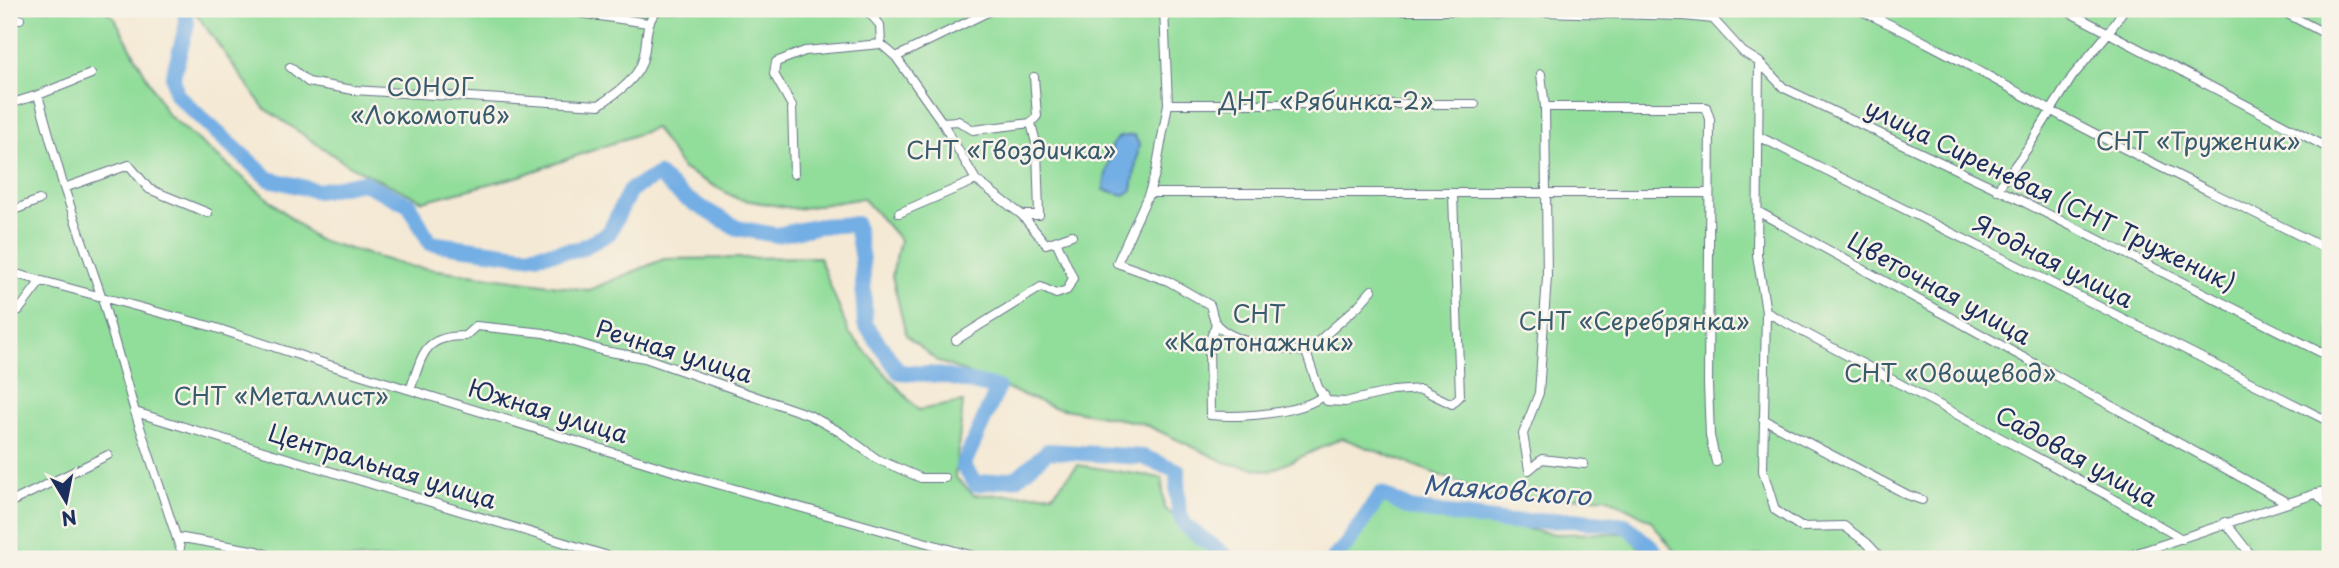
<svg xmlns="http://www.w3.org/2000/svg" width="2339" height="568" font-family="'Playpen Sans',sans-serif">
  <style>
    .green { fill: #91dd9a; stroke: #56867c; stroke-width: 2 }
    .water { fill: #73aee4; stroke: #476ea1; stroke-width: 2 }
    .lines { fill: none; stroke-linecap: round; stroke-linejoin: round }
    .river { stroke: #73aee4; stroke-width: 16 }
    .street-casing { stroke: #677087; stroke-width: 10 }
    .street { stroke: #fff; stroke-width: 8 }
    .labels { text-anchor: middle; stroke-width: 5; stroke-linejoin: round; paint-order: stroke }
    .park-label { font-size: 24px; fill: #385a6d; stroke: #f7f3e8 }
    .street-label { font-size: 24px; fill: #1b2f5e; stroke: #f7f3e8 }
    .water-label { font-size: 26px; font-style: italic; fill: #355586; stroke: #f7f3e8 }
  </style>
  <rect width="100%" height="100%" fill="#f7f3e8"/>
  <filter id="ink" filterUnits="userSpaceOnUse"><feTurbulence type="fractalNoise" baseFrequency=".0143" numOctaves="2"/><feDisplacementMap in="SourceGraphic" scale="14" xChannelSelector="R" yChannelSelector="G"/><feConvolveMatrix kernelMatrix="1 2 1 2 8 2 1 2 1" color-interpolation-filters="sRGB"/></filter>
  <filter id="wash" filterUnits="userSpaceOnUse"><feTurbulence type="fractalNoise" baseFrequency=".00686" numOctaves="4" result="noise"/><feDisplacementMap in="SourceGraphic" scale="28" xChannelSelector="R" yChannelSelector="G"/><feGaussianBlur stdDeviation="1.57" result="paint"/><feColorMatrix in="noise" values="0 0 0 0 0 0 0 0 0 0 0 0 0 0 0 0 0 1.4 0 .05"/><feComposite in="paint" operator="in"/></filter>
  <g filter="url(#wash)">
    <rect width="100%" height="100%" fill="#f4e9d4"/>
    <path class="green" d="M9,9H103L114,17L167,114L316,239L407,266L589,290L664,259L819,257L849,333L918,410L963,402L955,477L974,495L1053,494L1078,465L1162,478L1164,508L1227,559H9Z
      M195,9H2330V559H1842L1840,557L1756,555L1747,559H1680L1650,520L1606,497L1502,499L1342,438L1270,471L1227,463L1142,423L1053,407L937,361L906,335L892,276L900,240L863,198L797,209L738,199L683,169L655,128L520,176L423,201L348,165L264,108L197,15Z
      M1381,494L1412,510L1556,534L1625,533L1651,559H1331Z"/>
    <path class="water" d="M1134,135L1139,144L1132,190L1125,195L1104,190C1104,174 1111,161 1112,145L1119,137Z"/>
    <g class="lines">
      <path class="river" d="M184,9L187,24L173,76L176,94L202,119L269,179L318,191L362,182L409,205L430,243L526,256L580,249L609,233L630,190L658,175L683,197L737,228L776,235L820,226L856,224L862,260L865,324L899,372L939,375L998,388L963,466L976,484L1017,478L1048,451L1143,457L1178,471C1174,538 1187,521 1229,559
        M1333,559L1348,543L1381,494L1410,509L1509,522L1571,520L1625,525L1654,550L1658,559"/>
    </g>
  </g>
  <g filter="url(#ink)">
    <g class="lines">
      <defs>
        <path id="street" d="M551,9L648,23
          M866,9L880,25L881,44L896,57L942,122L976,180L1022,215L1046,244L1072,235
          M1164,9L1168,104L1156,171L1149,193L1117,263L1168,281L1210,305C1212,311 1213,320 1217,325C1235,344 1281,349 1306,352
          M1857,9C1924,39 1986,75 2050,110C2142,160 2237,203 2330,251
          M2063,9L2330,149
          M2278,9L2330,36
          M1164,11H1503L1684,16L1713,19L1743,52L1759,62L1784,88L2012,196L2330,357
          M9,19H20
          M896,57L994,9
          M1759,62L1757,255L1766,312L1763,471L1775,510L1801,527L1844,526L1867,543L1882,559
          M290,67L308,82L353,90L599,105C614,95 632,83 640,67C650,47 641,24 659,9
          M1541,74L1545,107L1547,277L1539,393L1523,434L1529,470L1542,459L1584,464
          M38,95L64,188L102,298L135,412L180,548
          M9,104L38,95L91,74
          M1168,104H1475
          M1545,107H1706L1710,119L1708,384L1710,436L1716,462
          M942,122L958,121L973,130L1031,123L1037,147L1039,215H1022
          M1031,123L1037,116L1034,77
          M1758,136L2330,422
          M794,174L792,106L774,74L776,62L805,51L881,44
          M64,188L129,165L149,189L208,213
          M1997,190L2027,149L2072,77L2109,32L2124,9
          M1149,193H1708
          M1757,211L2286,502
          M9,212L39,200
          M899,213L976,180
          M9,272L213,327L326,364L689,476L984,559
          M1372,290L1358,306L1306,352L1318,387L1327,401L1345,402L1393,391L1421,389L1452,404L1460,396L1453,194
          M1766,312L2107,495L2182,539
          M9,314L19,310L40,282
          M1216,324L1209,343L1210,415C1239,418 1301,414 1324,395
          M956,340L1041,287L1056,294L1067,290L1073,278L1056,241
          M410,390C423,355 422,336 465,336L476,326L544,333L604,351L645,358L809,415L840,432L877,459L921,478H945
          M135,412L618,559
          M1763,419L1908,495L1922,500
          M2316,493L2330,508
          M9,503L108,455
          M2225,522L2254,559
          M177,537L257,551L278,559
          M1364,558V559
          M2119,559L2330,489"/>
      </defs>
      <use href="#street" class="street-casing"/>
      <use href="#street" class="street"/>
    </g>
  </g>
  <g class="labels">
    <g class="park-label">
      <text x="430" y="96">СОНОГ<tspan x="430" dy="28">«Локомотив»</tspan></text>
      <text x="1326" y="110">ДНТ «Рябинка-2»</text>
      <text x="2198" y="150">СНТ «Труженик»</text>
      <text x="1011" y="159">СНТ «Гвоздичка»</text>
      <text x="1259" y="323">СНТ<tspan x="1259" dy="28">«Картонажник»</tspan></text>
      <text x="1634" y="330">СНТ «Серебрянка»</text>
      <text x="1950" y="382">СНТ «Овощевод»</text>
      <text x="281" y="405">СНТ «Металлист»</text>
    </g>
    <g class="street-label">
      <text transform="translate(2050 196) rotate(26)" y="8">улица Сиреневая (СНТ Труженик)</text>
      <text transform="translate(2053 262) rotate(27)" y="8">Ягодная улица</text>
      <text transform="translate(1939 289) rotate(29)" y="8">Цветочная улица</text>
      <text transform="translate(674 352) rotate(17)" y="8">Речная улица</text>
      <text transform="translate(548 412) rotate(17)" y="8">Южная улица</text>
      <text transform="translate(2076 457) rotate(29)" y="8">Садовая улица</text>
      <text transform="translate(382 467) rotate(17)" y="8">Центральная улица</text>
    </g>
    <g class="water-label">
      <text transform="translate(1507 491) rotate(4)" y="9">Маяковского</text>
    </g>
  </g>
  <rect width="2339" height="568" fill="none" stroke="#f7f3e8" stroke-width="35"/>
  <g transform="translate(66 501) rotate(170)" stroke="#f7f3e8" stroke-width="5" paint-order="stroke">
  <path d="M0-5L12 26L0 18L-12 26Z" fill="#1b2f5e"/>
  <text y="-10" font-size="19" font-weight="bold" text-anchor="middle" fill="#1b2f5e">N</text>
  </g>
</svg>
